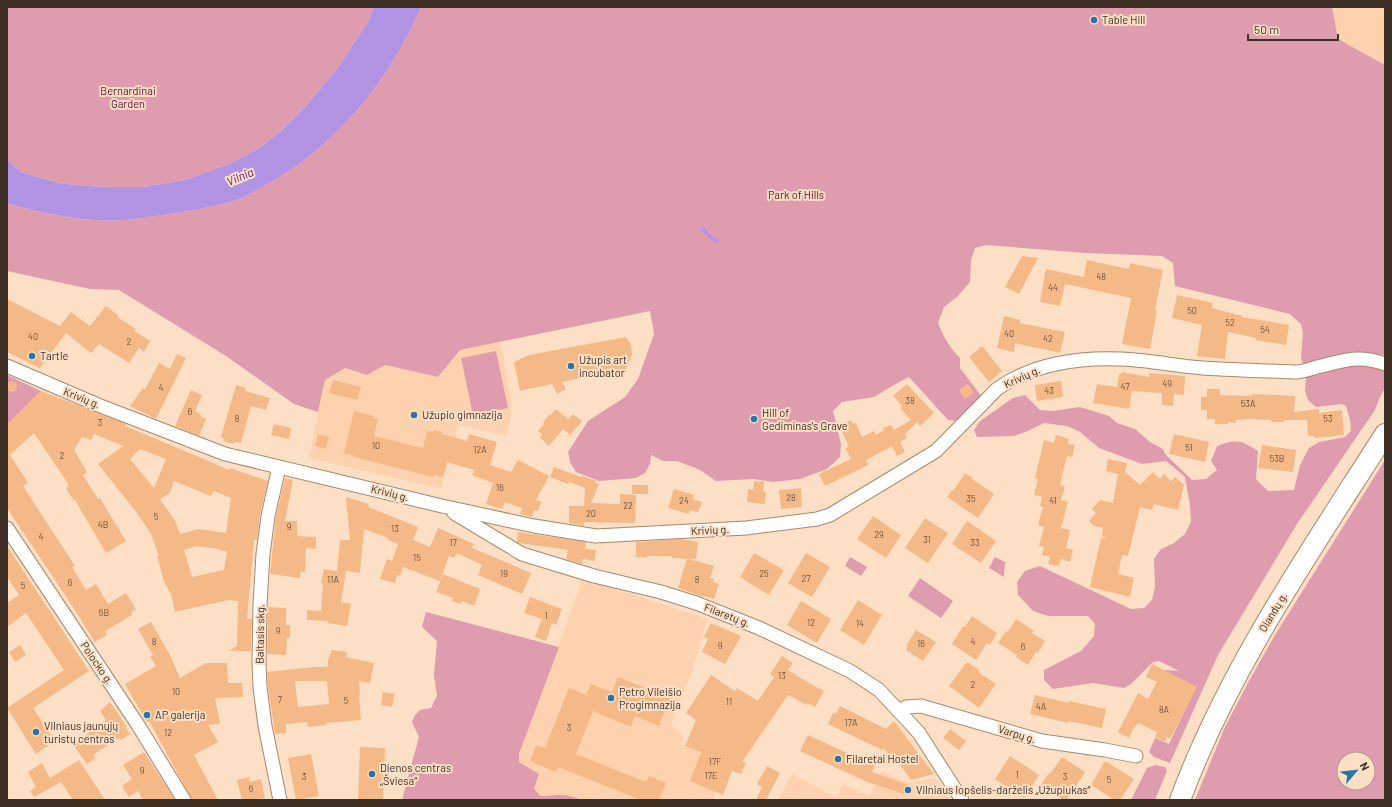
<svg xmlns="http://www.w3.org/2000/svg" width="1392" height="807" font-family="Barlow,sans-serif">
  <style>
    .built { fill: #fed2ae }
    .green { fill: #df9caf; fill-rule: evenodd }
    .water { fill: #b193e4 }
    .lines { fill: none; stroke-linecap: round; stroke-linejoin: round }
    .stream { stroke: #b193e4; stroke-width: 3.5 }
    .building { fill: #f5b987; fill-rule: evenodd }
    .minor-casing { stroke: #aa876a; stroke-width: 15 }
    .primary-casing { stroke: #aa876a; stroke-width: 22 }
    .minor { stroke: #fff; stroke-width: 13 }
    .primary { stroke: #fff; stroke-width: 20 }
    .poi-dot { fill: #2776a8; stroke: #fddfc6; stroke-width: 1.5 }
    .labels { text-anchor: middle; stroke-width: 4; stroke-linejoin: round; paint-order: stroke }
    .number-label { font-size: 9px; fill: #6c523d }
    .poi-label { font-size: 11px; fill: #3e3024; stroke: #fddfc6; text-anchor: start }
    .park-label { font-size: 11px; fill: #600c31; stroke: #fddfc6 }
    .street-label { font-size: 11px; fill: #3e3024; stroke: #fddfc6 }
    .water-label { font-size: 12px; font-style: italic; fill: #4e227f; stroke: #fddfc6 }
  </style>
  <rect width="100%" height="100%" fill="#fddfc6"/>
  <path class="built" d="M1332,7H1385V65L1338,39Z
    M499,342L502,349L511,401V418L506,436L459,425L441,489L309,458L325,380L345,368L367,375L384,365L438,377L460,350Z
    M583,578L707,619L692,672L671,724L684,737L681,744L708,755L699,758L690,781L716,792L713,800H530L519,762V754Z
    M882,771L902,781L911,783L935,778L950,800H778L792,774L836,797L843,784L869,796Z"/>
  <path class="green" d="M7,7H374L368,22L337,69L304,108L282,130L258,149L229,164L185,180L143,187H118L87,186L58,183L21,172L7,160Z
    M421,7H1332L1338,39L1385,65V355L1376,354L1369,363L1385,367V388L1380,397L1375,410L1297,524L1218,655L1170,763L1154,757L1149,752L1155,738L1169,744L1196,687L1163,670L1179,671L1159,661L1153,662L1131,684L1124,688L1093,683L1053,689L1044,680V670L1081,651L1094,636L1095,624L1088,616H1048L1033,611L1018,595L1017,582L1025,571L1040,566L1131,609L1144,608L1152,600L1155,587L1154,559L1161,549L1174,543L1185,534L1191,521L1190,506L1185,477L1166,461L1142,464L1099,448L1080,432L1067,426L1044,423L1028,431L1014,436L977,437L974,430L980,421L1013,398L1025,395L1040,410L1053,411L1080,407L1109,416L1117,423L1135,429L1150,442L1163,449L1165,454L1192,480L1206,479L1217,470L1211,461L1217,446C1235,439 1241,440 1258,451L1256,479L1268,491L1294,490L1300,465L1309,448L1319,442L1345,437L1351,431L1350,420L1346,406L1341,404L1316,407L1308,400L1305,391L1306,377L1301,357L1303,333L1301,324L1290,314L1175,286L1173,263L1162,256L1085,253L986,245L975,248L971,260L970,282L957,297L944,307L938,323C943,336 950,348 960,358V368L982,397L980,402L955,421L948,420L909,377L899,382L874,397L842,402L833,411L841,444L840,457L827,469L800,479L773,482L753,479L716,481L700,470L677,461H663L651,455L650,464L645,473L636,478L599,481L576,472L570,462L568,452L588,421L625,397L638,379L654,334L650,311L460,350L438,377L385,365L367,375L345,368L325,380L318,412L294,404L226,356L119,290L90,289L7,271V203C15,206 25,208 33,210C63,217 93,222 123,220C134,220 146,217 156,216C183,212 211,208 237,200C246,197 255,190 264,186C334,149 391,79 421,7Z
    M496,351L508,408L473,415L461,358Z
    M7,375L41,391L7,425Z
    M1385,460V800H1195L1224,729L1250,679L1275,635ZM1344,759H1368V783H1344Z
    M850,557L867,567L861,576L845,566Z
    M995,557L1005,562L1004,577L989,568Z
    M920,578L953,601L941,618L908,596Z
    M426,612L559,647L519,754V762L539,774L534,788L539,795C547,798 553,794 562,795C569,795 575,797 581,800H402L419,737L412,722L415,715L420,710L431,708L437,696L434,675L437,641L422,627Z
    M1155,765L1165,767L1167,771L1155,800H1131L1147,768Z"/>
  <path class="water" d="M374,7H421C391,79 334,149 264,186C255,190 246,197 237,200C211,208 183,212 156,216C146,217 134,220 123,220C93,222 63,217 33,210C25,208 15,206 7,203V160L21,172L58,183L87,186L118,187H143L185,180L229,164L258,149L282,130L304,108L337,69L368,22Z"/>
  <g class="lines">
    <path class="stream" d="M703,229L709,236L717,241"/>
  </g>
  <path class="building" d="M1022,256L1038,258L1019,294L1005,287Z
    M1087,260L1129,269L1130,263L1163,270L1155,310H1157L1150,349L1122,344L1131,298L1065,284L1060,306L1040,302L1046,269L1084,277Z
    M1177,295L1213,303L1212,308L1242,316V317L1289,325L1286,345L1256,340V338L1228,332L1225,359L1197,356L1202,325L1172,318Z
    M7,299L60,326L71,312L90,326L106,306L119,316L117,317L136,329L134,331L150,341L144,352L139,348L129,363L99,344L91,353L66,333L40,368L7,352Z
    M1004,316L1020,320V323L1065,332L1060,353L1015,343L1014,352L997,348Z
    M626,337L631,345L632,355L626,369L562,382L566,389L557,394L552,384L520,391L514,362L529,355Z
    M982,346L1002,371L989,382L969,357Z
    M177,354L186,358L156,419L130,406L143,388L145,389L159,363L170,369Z
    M1122,372L1149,377V373L1185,376L1184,395L1174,394L1173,406L1162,405V393L1132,391L1129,409L1093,403L1097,384L1117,387L1119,374H1121Z
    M333,380L361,387L357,400L329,393Z
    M12,381L16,383L17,387L16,391L12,392L7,390V383Z
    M1061,381L1063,397L1037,401L1035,385Z
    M907,384L934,413L920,426L917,422L905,434L907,438L900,442L905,452L897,456L892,446L866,460L868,465L825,486L819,474L851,459L845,448L849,447L841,429L843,428L842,424L851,420L853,424L856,423L862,437L874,431L876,435L884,430L883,428L891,425L894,430L911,420L900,408L902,406L893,396Z
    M968,384L974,393L965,399L959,390Z
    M236,385L246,388L245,391L270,398L266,410L251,406L241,443L235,442L234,444L224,441V439L221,437Z
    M1207,389H1220V395L1252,396V394L1295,396L1294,412L1319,409V413L1342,410L1344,435L1315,438L1314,436H1308L1307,420H1284V422H1271V420L1248,419L1236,420V423L1228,422V424H1215V419H1207V410H1201V397H1207Z
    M191,390L202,395L195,411L201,414L200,416L206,419L199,436L175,426Z
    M41,391L126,424L125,426L211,462L229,470L230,468L268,481L260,514L257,540H254L247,619H252L251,651H229L237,646L238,601L228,600L175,612L171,594L164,582L157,556H159L151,534L137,513L98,464L123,446L94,434L91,440L82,437L74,450L87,472L83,475L98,499L100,498L126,541L106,553L75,500L74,501L66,488L69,485L34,433L10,455L28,483L23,486L75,566L72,567L86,590L96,584L108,604L126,593L136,609L131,612L132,615L105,631L107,635L95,642L69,601L7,508V425ZM140,449L166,459L154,488L130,459ZM174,481L211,496L214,491L231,498L226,533L198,529L180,534L175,521L160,499L170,493ZM196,546L219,549V550L227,551L224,570L192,577L184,550Z
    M556,409L568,419L573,414L582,421L570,435L563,429L549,446L540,437L542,434L538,431L544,424L543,422L550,414L551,415Z
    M354,411L374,416L373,418L378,419L374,436L423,448L427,431L433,432L434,430L443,432L442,434L467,441L469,434L497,442L490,465L511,472L518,460L549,476L536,500L541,502L538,511L534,510L532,517L520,514L522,508L505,502L502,509L486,504L493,483L472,475L474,470L447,462L443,477L434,475L433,477L354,457V456L344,453Z
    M274,424L291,428L289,439L271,435Z
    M318,434L329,437L326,449L315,446Z
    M1174,434L1209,442L1205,462L1169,454Z
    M1056,435L1069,439L1068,444L1075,445L1072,457L1067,456L1060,485L1065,487L1061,500L1068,502L1061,528L1070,530L1066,548L1073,550L1070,562L1061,559L1059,566L1048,564L1050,557L1042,555L1044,547L1039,546L1044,527L1038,525L1043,507L1040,506L1042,497L1034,495L1038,479L1035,478L1044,440L1054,443Z
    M1262,445L1296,450L1293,472L1258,468Z
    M1108,459L1127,463L1125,472L1140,485L1153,472L1160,479L1164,474L1171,481L1175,477L1184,485L1178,510L1154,504L1152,510L1140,507L1128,556L1122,555L1118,574L1134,578L1130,597L1090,587L1101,538L1106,539L1102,535L1103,528L1094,526L1089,521L1096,513L1092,509L1100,500L1113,503L1118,474L1106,471Z
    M554,467L581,477L582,476L596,481L595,483L599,484L591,503L620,504V494L636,495L635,523L584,522V526L569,523V506H584L585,488L569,482L568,484L550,477Z
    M965,473L973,478L972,479L994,494L978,518L947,497L952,490L953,491Z
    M285,478L293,480L285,521H297V536L316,537V549L306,548L305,572H301L300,578L270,574L276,517Z
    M754,481L764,482L763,492L766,491L765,504L747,502L748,489L753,490Z
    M632,485H648V494H632Z
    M801,488L802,507L781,509L779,490Z
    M674,489L694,495L693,499L702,502L698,512L690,510L689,514L668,508Z
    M346,497L369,504L368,507L418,527L413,540L430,547L438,528L474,544L472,548L531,573L522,594L478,575L482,565L457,553L454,558L449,556L440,581L403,567L400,576L397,575L395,583L380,579L387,559L392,561L398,544L388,540V538L364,529L360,573L346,571L341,602L351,604L347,626L327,623L328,621L307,620V610L321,611L323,583H321L324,569L337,571L340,540H350Z
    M873,516L901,535L886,558L857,539Z
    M925,518L948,533L928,563L905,548Z
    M967,521L996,541L981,563L952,544Z
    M518,532L586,542L585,549L596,550L595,561L583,559L582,564L566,559L568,550L519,543L517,542Z
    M682,539L698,542L696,559H689L714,566L710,578L714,579L713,582L719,584L714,599L704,596V597L678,588L687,559L672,558V556H647V558L636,557V542Z
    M7,546L89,671L33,708L55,741L36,754L7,708L64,670L26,613L7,627V603L19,595L7,577Z
    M754,553L784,570L769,595L740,577Z
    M806,553L830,567L812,597L788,583Z
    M443,574L480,589L474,606L462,601L460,604L452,601L453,598L436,592Z
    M530,597L562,609L556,625L552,623L546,641L535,637L542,619L524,613Z
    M858,600L882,615L864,645L840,630Z
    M801,601L831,619L817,643L787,625Z
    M268,607L286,608V625H290V638H287L286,655L267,654Z
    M972,616L997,633L990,645L987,643L976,660L952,644L963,626L965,627Z
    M1016,619L1034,631L1032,633L1045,641L1038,653L1036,652L1028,665L1016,657L1017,655L998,643L1006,631L1008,632Z
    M151,622L171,657L180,678L206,663H227L228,683H242L243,697L215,698L220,724L208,725L218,742L194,755L218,800H192L149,721L147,722L125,684L156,666L150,657L153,655L138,629Z
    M711,623L741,636L725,664L702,652L708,639L704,637Z
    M916,630L936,642L923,661L906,650L908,647L906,646Z
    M20,645L26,655L15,662L9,652Z
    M332,650L347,652L346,657L374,663L370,683L359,681L360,695H359L361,720L326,723V725L308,727L307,722L286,724V733L275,734L268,686L267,672L313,667H327L328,665V660ZM295,681H327L329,704L298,707Z
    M782,656L793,663L788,670L807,682L824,691L815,707L808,703L807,705L788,695L742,762L746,763L741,774L732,771L723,795L690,781L701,752L685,746L696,720L686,713L711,675L735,691L737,688L758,701L774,677L770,674Z
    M967,662L979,670L978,672L996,684L979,708L949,686Z
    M1152,664L1197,687L1170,739L1167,737L1165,742L1155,737L1157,732L1138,723L1133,729L1129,738L1118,732L1138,693L1148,699L1157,682L1146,677Z
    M618,677L670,698L659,726L635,716L631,727L593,711L576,754L646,782L649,776L666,783L659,800H641L558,767L556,772L530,761L536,745L545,748L569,688L586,695L591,684L612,692Z
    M383,692L395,694L392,707L381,705Z
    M1035,695L1069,703V701L1106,709L1102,728L1068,721V723L1030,714Z
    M110,702L127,727H125L130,734L121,740L119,738L93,755L96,758L87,764L73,745L106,720L100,711Z
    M840,706L886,729L894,721L934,774L911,780L892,754L890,755L883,748L882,750L828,724L833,713L836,714Z
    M950,729L966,741L959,750L943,738Z
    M808,735L875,766L872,772L908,785L905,794L867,782L800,751Z
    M360,747L385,748L383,800H358Z
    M144,752L170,792L175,800H143L138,791L129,797L122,786L132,779L123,765Z
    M311,754L319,796L296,800L288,758Z
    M1010,756L1039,775L1024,798L995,779Z
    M1062,757L1085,772L1067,800H1063L1041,785L1049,773L1050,774Z
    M79,760L105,800H73L61,782L34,797L30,791L36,787L28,772L42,763L50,778Z
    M1105,761L1134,779L1120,800H1114L1091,785Z
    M767,766L780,773L766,800H756L762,787L757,784Z
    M249,777L250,782L261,779L265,798L256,800H242L237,780Z"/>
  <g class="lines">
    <defs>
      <path id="minor" d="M7,366L98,405L225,454L442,506L534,526L596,536L746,528L817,519L830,515L936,451L997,389C1032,364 1079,357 1121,359C1149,360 1176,366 1203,368C1234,370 1265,371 1296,372C1303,372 1310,369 1317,367C1343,361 1358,354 1385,364
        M279,467L268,516L263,554L260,604L259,663L260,687L265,726L280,800
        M454,513L522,554L594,576L661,592L696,603L759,628L850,671L879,690L908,721L919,733L962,800
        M7,528L138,725L184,800
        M900,712L906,707L921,706L1042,741L1105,750L1136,756"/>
      <path id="primary" d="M1180,800C1229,668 1310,552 1385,434"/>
    </defs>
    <use href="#minor" class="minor-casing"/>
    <use href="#primary" class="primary-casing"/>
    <use href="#minor" class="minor"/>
    <use href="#primary" class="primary"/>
  </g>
  <g class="poi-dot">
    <circle cx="1094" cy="20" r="4"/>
    <circle cx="32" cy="356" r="4"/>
    <circle cx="571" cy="366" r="4"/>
    <circle cx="414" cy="415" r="4"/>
    <circle cx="754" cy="419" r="4"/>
    <circle cx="611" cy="698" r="4"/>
    <circle cx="147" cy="715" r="4"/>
    <circle cx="36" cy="732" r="4"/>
    <circle cx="838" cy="759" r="4"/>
    <circle cx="372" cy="774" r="4"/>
    <circle cx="908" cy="790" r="4"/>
  </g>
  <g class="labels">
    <g class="number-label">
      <text x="1101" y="280">48</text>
      <text x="1053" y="291">44</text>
      <text x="1192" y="314">50</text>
      <text x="1230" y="326">52</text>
      <text x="1265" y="333">54</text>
      <text x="1009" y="337">40</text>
      <text x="33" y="340">40</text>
      <text x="1048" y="342">42</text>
      <text x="129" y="345">2</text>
      <text x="1167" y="387">49</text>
      <text x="1125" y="390">47</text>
      <text x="161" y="391">4</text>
      <text x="1049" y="394">43</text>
      <text x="910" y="404">38</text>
      <text x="1248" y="407">53A</text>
      <text x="190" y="415">6</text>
      <text x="237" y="422">8</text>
      <text x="1328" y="422">53</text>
      <text x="100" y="426">3</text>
      <text x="376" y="449">10</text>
      <text x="1189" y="451">51</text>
      <text x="480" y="453">12A</text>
      <text x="62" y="459">2</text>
      <text x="1277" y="462">53B</text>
      <text x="500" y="491">16</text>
      <text x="791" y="501">28</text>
      <text x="971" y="502">35</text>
      <text x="684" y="504">24</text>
      <text x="1053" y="504">41</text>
      <text x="628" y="509">22</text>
      <text x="591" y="517">20</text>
      <text x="156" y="520">5</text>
      <text x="103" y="528">4B</text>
      <text x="289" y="530">9</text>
      <text x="395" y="532">13</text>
      <text x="879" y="538">29</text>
      <text x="41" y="540">4</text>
      <text x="927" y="543">31</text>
      <text x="453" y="546">17</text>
      <text x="975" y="546">33</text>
      <text x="417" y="561">15</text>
      <text x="504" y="577">19</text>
      <text x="764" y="577">25</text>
      <text x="806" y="582">27</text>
      <text x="333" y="583">11A</text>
      <text x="697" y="583">8</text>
      <text x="70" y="586">6</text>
      <text x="23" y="589">5</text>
      <text x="104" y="616">6B</text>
      <text x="546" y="619">1</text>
      <text x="811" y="626">12</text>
      <text x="860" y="627">14</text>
      <text x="278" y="634">9</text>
      <text x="154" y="645">8</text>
      <text x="973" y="645">4</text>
      <text x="921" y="647">16</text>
      <text x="720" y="649">9</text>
      <text x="1023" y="650">6</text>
      <text x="782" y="679">13</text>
      <text x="973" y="688">2</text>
      <text x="176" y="695">10</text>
      <text x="280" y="703">7</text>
      <text x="346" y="704">5</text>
      <text x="729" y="705">11</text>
      <text x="1041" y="710">4A</text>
      <text x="1164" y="713">8A</text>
      <text x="851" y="726">17A</text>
      <text x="569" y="731">3</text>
      <text x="168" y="736">12</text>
      <text x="715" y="765">17F</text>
      <text x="142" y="774">9</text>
      <text x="1017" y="778">1</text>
      <text x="711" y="779">17E</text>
      <text x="304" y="780">3</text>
      <text x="1065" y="780">3</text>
      <text x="1109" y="783">5</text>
      <text x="251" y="792">6</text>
    </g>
    <g class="poi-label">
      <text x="1102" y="24">Table Hill</text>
      <text x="40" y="360">Tartle</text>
      <text x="579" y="364">Užupis art<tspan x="579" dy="13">incubator</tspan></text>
      <text x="762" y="417">Hill of<tspan x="762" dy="13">Gediminas's Grave</tspan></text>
      <text x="422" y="419">Užupio gimnazija</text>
      <text x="619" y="696">Petro Vileišio<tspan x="619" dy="13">Progimnazija</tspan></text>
      <text x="155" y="719">AP galerija</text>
      <text x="44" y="730">Vilniaus jaunųjų<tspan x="44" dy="13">turistų centras</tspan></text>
      <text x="846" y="763">Filaretai Hostel</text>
      <text x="380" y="772">Dienos centras<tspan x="380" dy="13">„Šviesa“</tspan></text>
      <text x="916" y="794">Vilniaus lopšelis-darželis „Užupiukas“</text>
    </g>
    <g class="park-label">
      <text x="128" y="95">Bernardinai<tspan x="128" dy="13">Garden</tspan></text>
      <text x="796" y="199">Park of Hills</text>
    </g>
    <g class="street-label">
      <text transform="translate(1022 377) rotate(-25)" y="4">Krivių g.</text>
      <text transform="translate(82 398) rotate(22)" y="4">Krivių g.</text>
      <text transform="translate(390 493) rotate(14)" y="4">Krivių g.</text>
      <text transform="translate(710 530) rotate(-3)" y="4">Krivių g.</text>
      <text transform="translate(1273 612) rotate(-59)" y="4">Olandų g.</text>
      <text transform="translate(727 615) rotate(21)" y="4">Filaretų g.</text>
      <text transform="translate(260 634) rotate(-89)" y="4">Baltasis skg.</text>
      <text transform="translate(97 663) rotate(56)" y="4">Polocko g.</text>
      <text transform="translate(1017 734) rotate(17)" y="4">Varpų g.</text>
    </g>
    <g class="water-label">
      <text transform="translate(240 177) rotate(-23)" y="4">Vilnia</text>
    </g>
  </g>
  <rect width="1392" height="807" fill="none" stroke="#3e3024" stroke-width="16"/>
  <g transform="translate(1356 771) rotate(62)"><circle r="19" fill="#fddfc6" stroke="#b19985"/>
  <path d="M0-3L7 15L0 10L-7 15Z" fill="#2776a8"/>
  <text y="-6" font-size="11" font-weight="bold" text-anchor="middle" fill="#3e3024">N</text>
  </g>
  <path d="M1248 34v6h90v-6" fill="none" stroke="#3e3024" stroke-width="2"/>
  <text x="1254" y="34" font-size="12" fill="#3e3024" stroke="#fddfc6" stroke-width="3" paint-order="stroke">50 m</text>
</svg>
